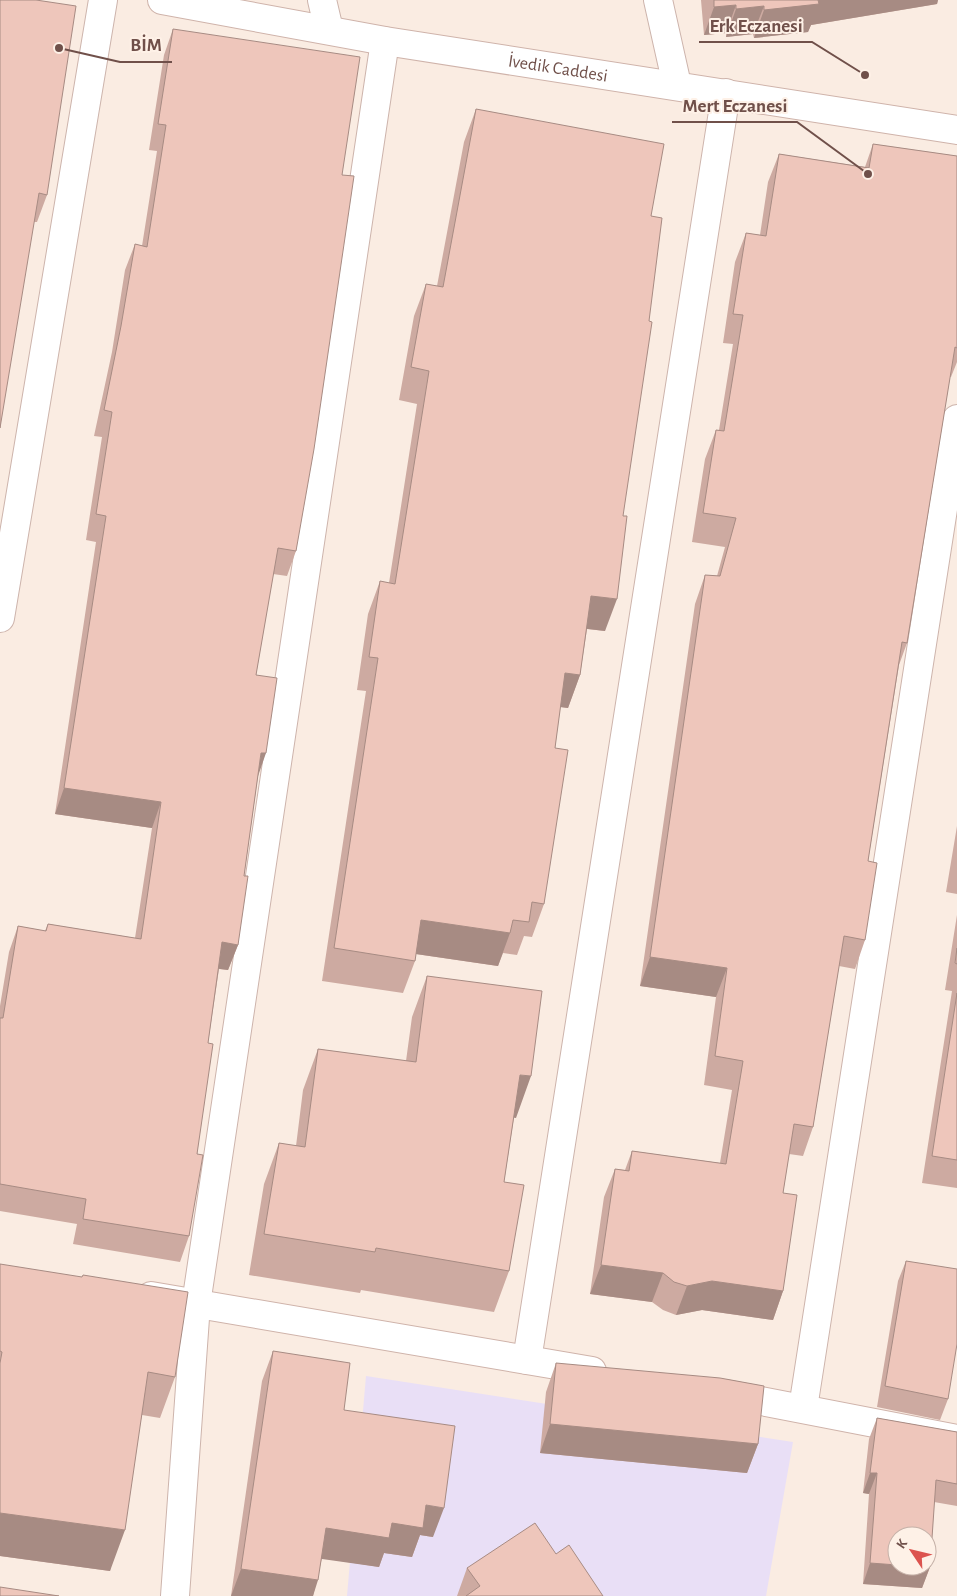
<svg xmlns="http://www.w3.org/2000/svg" width="957" height="1596" font-family="'Alegreya Sans',sans-serif">
  <style>
    .education { fill: #e9dff6 }
    .lines { fill: none; stroke-linecap: round; stroke-linejoin: round }
    .street-casing { stroke: #cdb4ac; stroke-width: 30 }
    .secondary-casing { stroke: #cfb3aa; stroke-width: 30 }
    .street { stroke: #fff; stroke-width: 28 }
    .secondary { stroke: #fff; stroke-width: 28 }
    .wall { fill: #cdaaa1 }
    .shaded-wall { fill: #a78b83 }
    .building { fill: #eec6bb; stroke: #a78b83 }
    .labels { text-anchor: middle; stroke-width: 4; stroke-linejoin: round; paint-order: stroke }
    .street-label { font-size: 18px; fill: #70504a; stroke: #fef1e7 }
    .leader { fill: none; stroke: #70504a; stroke-width: 2 }
    .callout-dot { fill: #70504a; stroke: #fef1e7; stroke-width: 2 }
    .callout-label { font-size: 19px; text-anchor: middle; font-weight: bold; fill: #70504a; stroke: #fef1e7; stroke-width: 4; stroke-linejoin: round; paint-order: stroke }
  </style>
  <rect width="100%" height="100%" fill="#faece2"/>
  <path class="education" d="M366,1376L793,1442L766,1596H347Z"/>
  <g class="lines">
    <defs>
      <path id="street" d="M322,0L329,30
        M658,0L677,85
        M0,618L103,0
        M527,1360L726,93
        M803,1408L957,419
        M175,1596L196,1304L385,41"/>
      <g id="secondary">
        <path id="s1" d="M162,0L385,41L957,130"/>
        <path d="M151,1296L592,1371"/>
        <path d="M725,1394L957,1439"/>
      </g>
    </defs>
    <use href="#street" class="street-casing"/>
    <use href="#secondary" class="secondary-casing"/>
    <use href="#street" class="street"/>
    <use href="#secondary" class="secondary"/>
  </g>
  <path class="wall" d="M0,0L47,195L37,222H34Z
    M701,0H938L937,4L811,25L808,32L754,38L753,34L726,37V33L704,35Z
    M173,29L342,175L296,551L287,576L273,574L256,675L258,776L244,876L238,945L228,970L219,969L208,1043L189,1236L180,1262L73,1244L77,1224L0,1211V1006L9,952L18,926L45,931L48,924L135,938L152,828L55,814L96,542L86,540L102,437L94,436L112,352L125,270L135,244L142,246L157,151L149,150L164,55Z
    M476,109L651,216L605,631L587,629L580,675L568,708L560,707L555,748L544,904L532,937L524,936L517,955L503,953L498,966L416,954L415,961L403,993L322,981L366,691L357,690L368,614L380,581L389,583L417,404L399,400L414,316L426,284L437,286L464,142Z
    M873,144L957,156V362L951,377H950L907,643L899,665L868,861L865,940L855,969L839,966L813,1127L803,1156L789,1154L783,1193V1291L773,1320L702,1310L676,1315L663,1310L652,1302L590,1294L604,1197L615,1169L625,1170L632,1151L720,1163L732,1090L704,1085L716,997L640,986L695,604L705,575L717,576L725,547L692,542L705,459L716,430H719L733,344L723,343L735,262L746,233L760,235L768,182L779,154L865,167Z
    M957,826V894L946,892Z
    M957,915V1188L922,1183L952,991L945,990Z
    M427,976L516,1118L514,1117L504,1182L509,1271L494,1312L361,1290L360,1293L249,1275L264,1184L279,1143L296,1146L303,1090L318,1049L406,1061L412,1017Z
    M906,1261L948,1399L940,1420L877,1407L898,1281Z
    M0,1264L175,1377L160,1418L142,1415L110,1571L0,1556Z
    M273,1351L433,1537L420,1535L412,1557L384,1553L379,1567L322,1558L313,1596H231L262,1381Z
    M556,1363L758,1444L747,1473L540,1453L546,1392Z
    M877,1418L957,1432V1506L934,1502L930,1567L922,1588L863,1584L869,1494L863,1493L869,1439Z
    M556,1554L603,1596H457L467,1568Z"/>
  <path class="shaded-wall" d="M817,0H938L937,4L811,25L808,32L754,38L764,10Z
    M736,5L726,33L704,35L714,7Z
    M764,6L753,34L726,37L736,9Z
    M591,596L617,599L605,631L580,628Z
    M565,673L580,675L568,708L553,706Z
    M261,753H266L257,779Z
    M64,788L161,802L152,828L55,814Z
    M421,920L510,933L498,966L409,953Z
    M222,942L238,945L228,970L213,968Z
    M650,957L727,968L716,997L640,986Z
    M520,1075L531,1076L516,1118L505,1116Z
    M601,1265L663,1273L652,1302L590,1294Z
    M712,1281L783,1291L773,1320L702,1310L676,1315L687,1286Z
    M550,1424L758,1444L747,1473L540,1453Z
    M870,1473H877L869,1494L863,1493Z
    M426,1505L444,1508L433,1537L420,1535L412,1557L384,1553L379,1567L315,1558L326,1528L392,1523Z
    M0,1513L125,1530L110,1571L0,1556Z
    M870,1563L897,1565V1566L930,1567L922,1588L863,1584Z
    M241,1569L318,1580L313,1596H231Z"/>
  <path class="building" d="M0,0H36L76,6L47,195L39,193L0,428Z
    M714,0H818L819,4L764,10V6L736,9V5L714,7Z
    M173,29L360,57L342,175L354,176L314,449L296,551L278,548L256,675L277,678L266,753H261L244,876H248L238,945L222,942L208,1043L213,1044L197,1154L203,1155L189,1236L83,1219L86,1199L0,1184V1018H3L18,926L46,931L48,924L141,939L161,802L64,788L106,516L96,514L112,412L104,410L121,326L135,244L147,247L166,125L158,124Z
    M476,109L664,144L651,216L662,218L649,321L652,322L623,516H627L617,599L591,596L580,675L565,673L555,748L568,750L544,904L532,902L529,922L513,920L510,933L421,920L415,961L334,948L378,658L369,657L380,581L395,584L429,371L411,367L426,284L443,287Z
    M873,144L957,156V348L955,347L907,643L902,642L868,861L877,863L865,940L844,936L813,1127L794,1124L783,1193L797,1195L783,1291L712,1281L687,1286L674,1282L663,1273L601,1265L615,1169L629,1171L632,1151L726,1164L743,1061L715,1056L727,968L650,957L705,575L720,576L736,518L703,513L716,430L724,431L743,315L733,314L746,233L766,236L779,154L869,168Z
    M957,948V964L955,963Z
    M427,976L542,991L531,1076L520,1075L504,1182L524,1185L509,1271L376,1248L375,1252L264,1234L279,1143L305,1147L318,1049L416,1062Z
    M957,993V1160L932,1156Z
    M906,1261L957,1269V1344L948,1399L885,1386Z
    M0,1264L82,1277L83,1275L188,1292L175,1377L148,1372L125,1530L0,1513V1363L2,1352L0,1351Z
    M273,1351L350,1363L344,1410L455,1426L444,1508L426,1505L423,1528L392,1523L389,1538L326,1528L318,1580L241,1569Z
    M556,1363L720,1378L764,1386L758,1444L550,1424Z
    M877,1418L957,1432V1484L936,1480L930,1567L909,1566H927V1536H897V1565L870,1563L877,1473H870Z
    M535,1523L556,1554L569,1545L603,1596H466L480,1586L467,1568Z
    M0,1587L59,1596H0Z"/>
  <g class="labels">
    <g class="street-label">
      <text dy="6" stroke="none"><textPath href="#s1" startOffset="402">İvedik Caddesi</textPath></text>
    </g>
  </g>
  <path class="leader" d="M865 75L812 42H699M59 48L120 62H172M868 174L797 122H672"/>
  <g class="callout-dot">
    <circle cx="865" cy="75" r="5"/>
    <circle cx="59" cy="48" r="5"/>
    <circle cx="868" cy="174" r="5"/>
  </g>
  <g class="callout-label">
    <text x="756" y="32">Erk Eczanesi</text>
    <text x="146" y="51">BİM</text>
    <text x="735" y="112">Mert Eczanesi</text>
  </g>
  <g transform="translate(912 1551) rotate(305)"><circle r="24" fill="#fef1e7" stroke="#c5b1a8"/>
  <path d="M0-4L9 19L0 12L-9 19Z" fill="#dc534e"/>
  <text y="-8" font-size="14" font-weight="bold" text-anchor="middle" fill="#70504a">K</text>
  </g>
</svg>
